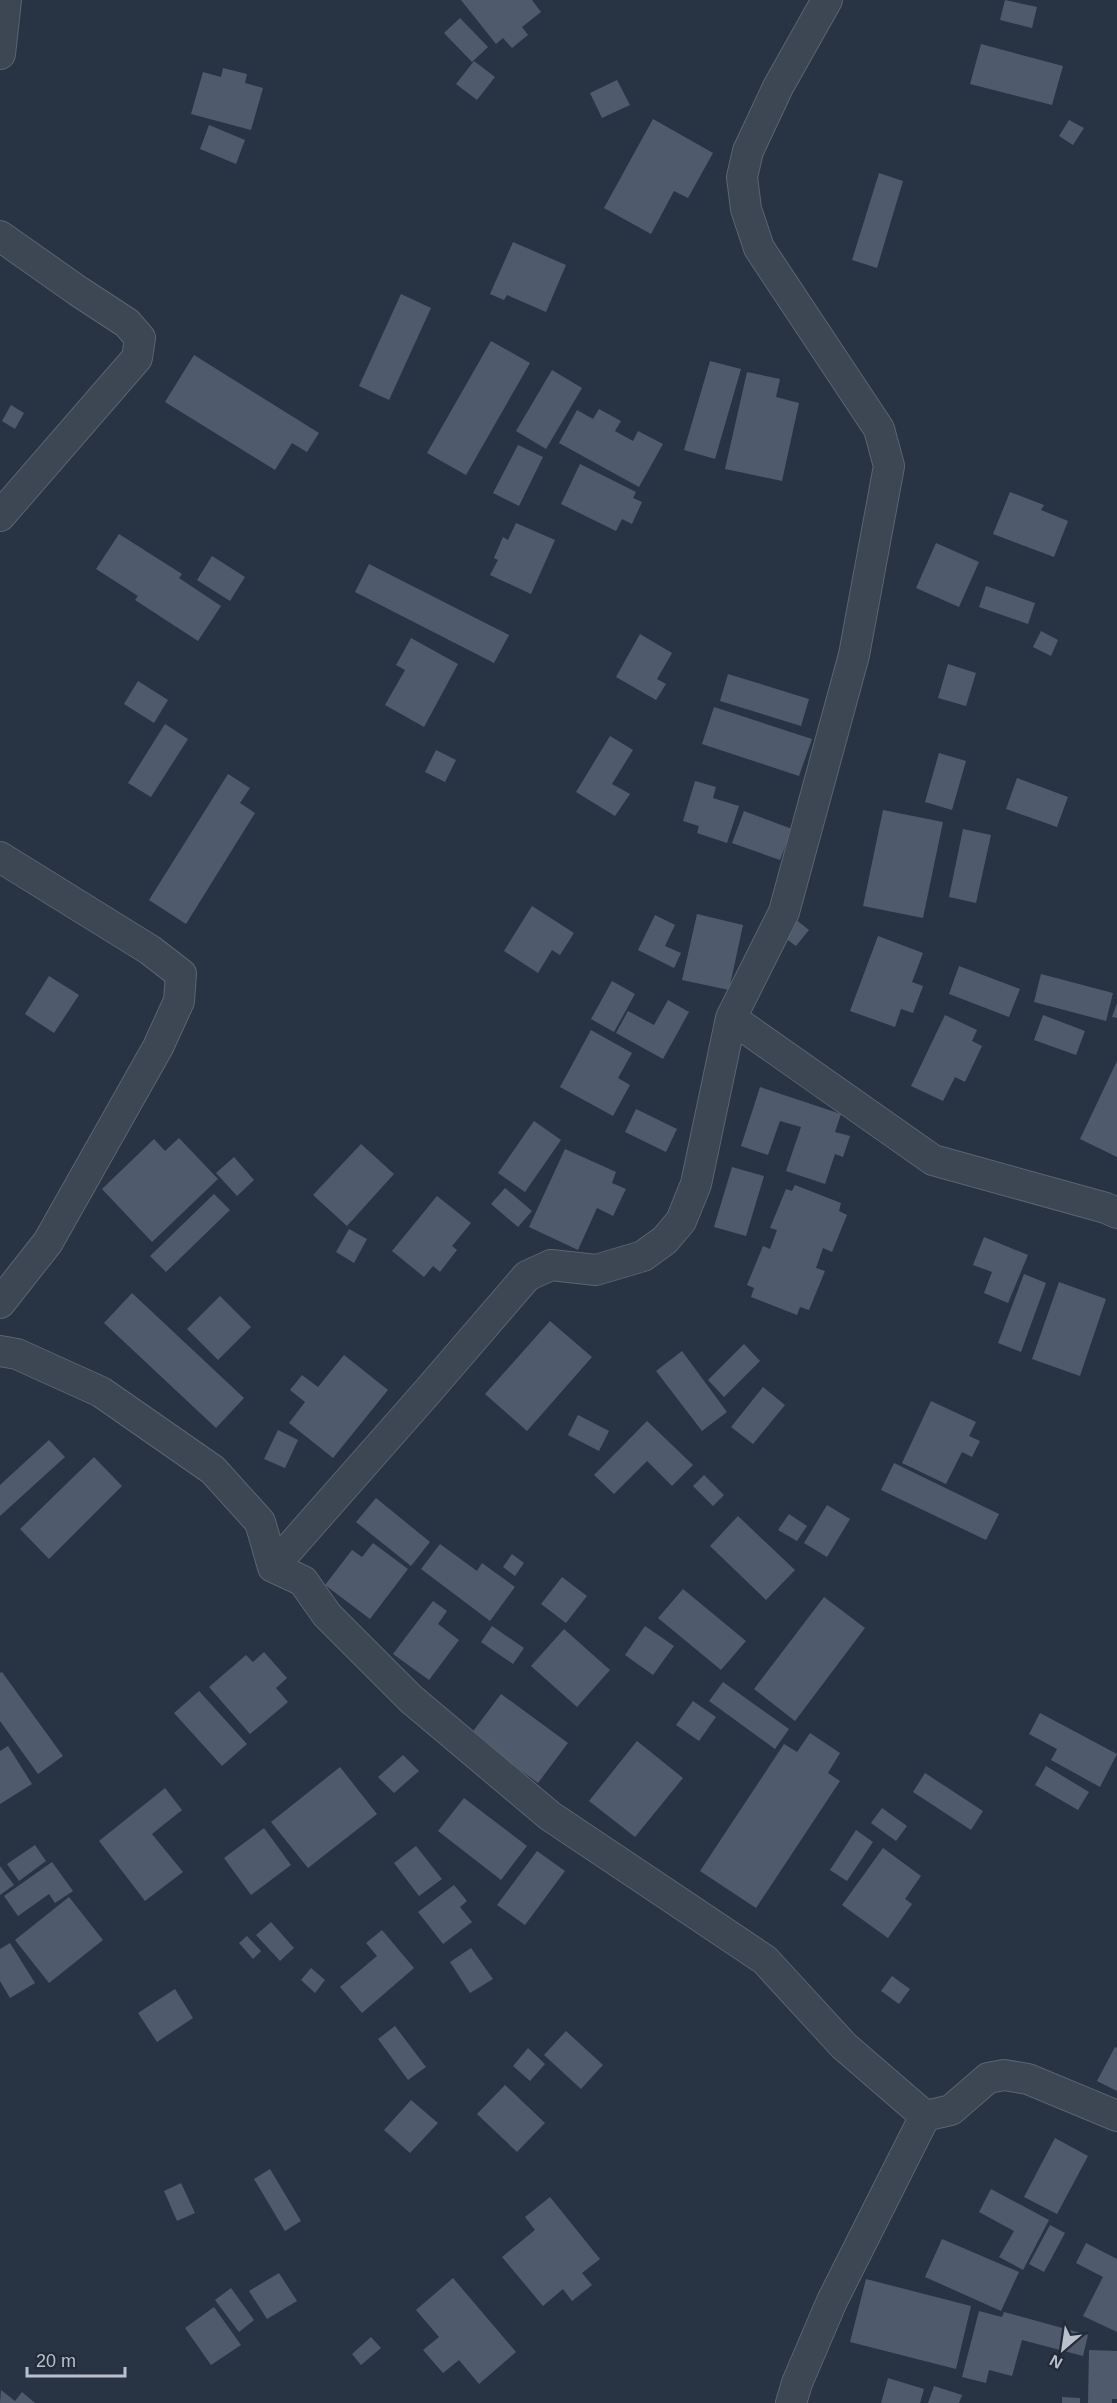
<svg xmlns="http://www.w3.org/2000/svg" width="1117" height="2403" font-family="Helvetica,sans-serif">
  <style>
    .building { fill: #4f5b6d }
    .lines { fill: none; stroke-linecap: round; stroke-linejoin: round }
    .street-casing { stroke: #5b6471; stroke-width: 32 }
    .street { stroke: #3d4653; stroke-width: 30 }
  </style>
  <rect width="100%" height="100%" fill="#283444"/>
  <path class="building" d="M461,0H532L541,12L522,27L528,35L512,48L503,38L496,44Z
    M1005,0L1037,7L1032,28L1000,20Z
    M460,18L488,47L472,62L444,33Z
    M981,44L1063,66L1052,105L970,84Z
    M474,61L495,77L477,100L456,84Z
    M223,68L247,74L245,83L263,88L251,130L191,114L203,72L221,77Z
    M617,80L630,105L602,118L590,93Z
    M653,119L713,153L688,198L674,191L651,234L604,208Z
    M1069,120L1084,128L1073,145L1059,136Z
    M209,125L245,140L236,164L200,149Z
    M879,173L903,181L877,268L852,260Z
    M513,242L566,265L546,312L507,295L504,300L490,294Z
    M401,294L431,308L389,400L359,386Z
    M491,341L530,363L466,475L427,453Z
    M194,355L319,433L307,452L292,443L275,470L165,402Z
    M710,361L741,369L715,459L684,450Z
    M552,370L582,388L546,449L516,431Z
    M747,372L780,379L776,397L799,403L782,481L725,469Z
    M11,405L24,413L15,429L2,421Z
    M599,409L621,421L615,431L633,441L638,431L663,444L639,487L559,443L577,410L593,419Z
    M518,445L543,457L519,506L493,493Z
    M580,464L636,492L633,498L642,502L632,524L622,519L616,531L561,504Z
    M1010,492L1044,505L1041,510L1068,521L1054,557L993,534Z
    M516,523L555,540L531,594L490,575L498,560L494,558L503,537L508,540Z
    M119,534L182,574L179,578L221,606L198,641L135,600L138,596L96,569Z
    M936,543L979,562L959,607L916,588Z
    M212,556L245,577L230,601L197,580Z
    M369,564L509,635L494,663L355,592Z
    M986,586L1035,603L1028,624L979,607Z
    M1041,631L1058,640L1051,656L1033,647Z
    M640,634L672,653L657,679L666,684L656,700L616,677Z
    M411,638L458,664L424,727L385,705L405,670L396,665Z
    M948,664L976,673L966,706L938,698Z
    M728,674L809,699L801,726L720,701Z
    M138,681L168,700L154,723L124,704Z
    M714,707L812,739L799,776L702,744Z
    M165,724L188,739L151,797L128,783Z
    M610,736L633,750L612,784L630,794L615,816L576,792Z
    M436,750L456,760L445,782L425,772Z
    M939,753L966,761L952,810L925,802Z
    M228,774L250,788L240,803L255,813L186,924L149,900Z
    M1017,778L1068,797L1057,827L1006,809Z
    M695,781L716,787L713,798L739,806L727,843L697,833L699,826L683,821Z
    M883,810L943,822L923,918L863,906Z
    M744,811L792,829L780,860L732,843Z
    M963,829L991,835L976,903L949,897Z
    M532,906L574,933L560,955L552,950L538,973L504,951Z
    M697,914L743,925L729,990L682,980Z
    M655,915L675,925L665,946L681,953L674,968L638,950Z
    M795,919L809,930L796,946L782,936Z
    M878,936L923,953L912,982L923,986L913,1013L901,1009L895,1027L850,1011Z
    M959,966L1020,989L1009,1017L949,994Z
    M1041,974L1113,993L1106,1021L1034,1002Z
    M49,976L79,995L54,1033L25,1014Z
    M612,981L635,994L614,1032L591,1019Z
    M668,1000L689,1012L663,1059L616,1033L628,1011L654,1025Z
    M1117,1003V1018L1112,1017Z
    M945,1015L977,1030L972,1041L982,1046L965,1082L955,1077L943,1101L911,1086Z
    M1043,1015L1085,1031L1076,1055L1034,1040Z
    M591,1030L632,1053L618,1078L630,1085L613,1116L560,1087Z
    M1117,1061V1157L1080,1139Z
    M760,1087L841,1114L835,1132L850,1136L843,1157L835,1154L825,1184L786,1171L801,1127L780,1121L768,1155L741,1146Z
    M636,1109L677,1129L666,1152L625,1132Z
    M534,1121L561,1140L525,1192L498,1173Z
    M179,1138L218,1179L152,1242L102,1189L154,1139L165,1151Z
    M361,1144L394,1174L347,1226L313,1195Z
    M565,1149L616,1172L612,1183L626,1189L613,1216L597,1208L578,1250L529,1227Z
    M234,1157L254,1180L237,1196L216,1173Z
    M732,1167L764,1176L746,1236L714,1227Z
    M795,1185L841,1203L839,1211L847,1215L832,1252L823,1248L816,1268L825,1271L809,1310L800,1307L797,1315L751,1297L754,1288L747,1285L763,1246L770,1249L777,1230L770,1228L786,1189L792,1191Z
    M505,1188L532,1211L518,1227L491,1204Z
    M214,1194L230,1210L166,1272L150,1256Z
    M437,1196L471,1223L452,1246L457,1250L440,1272L433,1266L424,1277L392,1251Z
    M349,1229L367,1239L354,1263L336,1252Z
    M984,1237L1028,1255L1008,1303L984,1293L992,1272L973,1265Z
    M1024,1274L1046,1283L1021,1352L998,1343Z
    M1059,1282L1106,1299L1080,1376L1032,1359Z
    M132,1293L244,1398L216,1428L104,1323Z
    M220,1296L251,1327L218,1360L187,1329Z
    M550,1321L592,1357L527,1431L485,1394Z
    M744,1344L760,1361L724,1397L708,1380Z
    M682,1351L727,1412L702,1431L656,1371Z
    M344,1355L388,1390L333,1458L289,1423L305,1402L290,1390L302,1375L318,1387Z
    M763,1387L785,1405L753,1444L731,1427Z
    M931,1401L976,1422L969,1436L980,1441L972,1457L962,1452L946,1484L902,1463Z
    M578,1415L609,1431L599,1451L568,1435Z
    M647,1421L693,1465L672,1486L647,1461L614,1494L594,1475Z
    M278,1430L298,1440L285,1468L264,1459Z
    M49,1440L65,1457L0,1516V1485Z
    M94,1457L122,1486L49,1559L20,1529Z
    M894,1463L999,1514L986,1540L881,1490Z
    M704,1475L724,1495L713,1506L693,1486Z
    M376,1498L430,1542L411,1566L356,1522Z
    M827,1505L850,1519L827,1557L804,1543Z
    M789,1514L807,1526L797,1541L778,1530Z
    M738,1516L795,1570L766,1600L710,1546Z
    M373,1543L408,1569L370,1619L325,1585L352,1550L362,1557Z
    M440,1544L477,1571L482,1563L515,1587L490,1621L421,1569Z
    M512,1554L524,1563L515,1576L503,1567Z
    M562,1577L587,1596L566,1623L541,1604Z
    M683,1589L746,1641L721,1670L658,1618Z
    M824,1597L865,1628L795,1721L754,1689Z
    M433,1601L447,1611L438,1624L459,1640L429,1680L393,1654Z
    M492,1626L524,1648L513,1664L481,1642Z
    M645,1626L674,1646L653,1675L625,1655Z
    M564,1629L610,1670L577,1707L531,1666Z
    M264,1652L287,1678L276,1688L288,1702L250,1734L209,1687L246,1655L253,1662Z
    M2,1672L63,1756L38,1774L0,1721V1673Z
    M723,1682L789,1729L775,1749L709,1701Z
    M199,1691L247,1744L222,1766L174,1713Z
    M501,1694L568,1743L538,1783L471,1734Z
    M693,1701L716,1717L699,1741L676,1725Z
    M1040,1713L1117,1754L1100,1787L1051,1760L1057,1749L1029,1734Z
    M810,1733L840,1753L828,1773L840,1781L756,1908L700,1871L784,1744L797,1752Z
    M637,1741L683,1778L635,1837L589,1801Z
    M8,1746L32,1784L0,1804V1751Z
    M403,1755L419,1771L394,1793L378,1777Z
    M1046,1766L1089,1792L1078,1810L1035,1785Z
    M340,1767L377,1814L308,1868L271,1822Z
    M925,1773L983,1811L971,1830L913,1792Z
    M165,1788L182,1810L152,1834L183,1872L145,1901L99,1841Z
    M464,1798L527,1846L501,1880L438,1831Z
    M882,1808L907,1826L896,1841L871,1823Z
    M264,1828L291,1865L251,1895L224,1858Z
    M856,1830L873,1842L847,1881L830,1870Z
    M35,1845L46,1861L19,1881L7,1864Z
    M416,1846L442,1879L419,1896L394,1863Z
    M883,1848L921,1876L905,1899L912,1904L888,1938L842,1905Z
    M537,1851L565,1871L525,1925L497,1905Z
    M52,1862L73,1891L55,1903L49,1894L18,1916L4,1896Z
    M0,1866L14,1885L0,1895Z
    M454,1885L467,1901L460,1907L472,1922L443,1944L418,1912Z
    M69,1897L103,1940L49,1983L15,1940Z
    M271,1922L294,1948L280,1961L256,1935Z
    M382,1930L414,1968L362,2013L340,1987L377,1956L366,1943Z
    M247,1936L261,1951L253,1959L239,1943Z
    M10,1943L35,1983L10,1998L0,1981V1949Z
    M471,1948L493,1979L470,1993L450,1962Z
    M311,1968L325,1980L315,1993L301,1980Z
    M892,1976L910,1989L899,2004L881,1991Z
    M175,1989L193,2018L157,2042L138,2013Z
    M395,2026L426,2067L408,2080L378,2039Z
    M566,2031L603,2065L581,2089L544,2055Z
    M1115,2047L1117,2048V2091L1097,2081Z
    M528,2048L545,2064L530,2081L513,2066Z
    M505,2085L545,2123L517,2152L477,2114Z
    M411,2100L438,2123L410,2153L384,2130Z
    M1055,2138L1088,2156L1057,2214L1024,2197Z
    M270,2169L301,2221L285,2231L254,2179Z
    M181,2183L195,2213L177,2221L164,2191Z
    M991,2189L1049,2220L1023,2270L999,2257L1014,2231L979,2212Z
    M550,2197L600,2259L582,2273L592,2285L572,2301L563,2289L543,2306L502,2257L535,2230L525,2217Z
    M1050,2225L1065,2233L1044,2272L1029,2264Z
    M942,2239L1019,2272L1001,2311L925,2277Z
    M1086,2243L1117,2259V2332L1083,2316L1103,2277L1076,2263Z
    M279,2273L297,2301L267,2319L249,2291Z
    M453,2278L516,2352L479,2384L459,2360L443,2373L423,2350L439,2337L416,2310Z
    M866,2279L971,2306L956,2369L850,2342Z
    M231,2288L254,2320L239,2332L215,2300Z
    M214,2307L241,2345L211,2365L185,2328Z
    M979,2311L1002,2317L1004,2312L1088,2335L1083,2356L1022,2340L1012,2376L989,2370L986,2383L962,2377Z
    M371,2337L381,2348L361,2365L352,2354Z
    M1089,2350L1117,2351V2399H1112V2403H1088Z
    M888,2378L924,2389L920,2403H881Z
    M934,2386L962,2395L959,2403H928Z
    M1,2390L15,2401L22,2392L35,2403H0Z
    M1062,2397L1080,2398V2403H1062Z"/>
  <g class="lines">
    <defs>
      <path id="street" d="M0,54L6,0
        M0,236L78,291L127,323L140,338L137,358L0,516
        M0,857L150,950L181,974L179,1001L158,1047L48,1242L0,1303
        M731,1018L933,1160L1106,1208L1117,1213
        M0,1351L17,1354L101,1392L213,1470L260,1522L273,1567L303,1581L327,1615L411,1699L550,1816L765,1960L844,2046L925,2116
        M273,1567L428,1391L527,1276L551,1265L596,1270L643,1256L665,1240L681,1221L696,1184L731,1018L784,912L854,655L889,466L879,429L759,248L746,209L742,177L748,151L778,87L827,0
        M791,2403L797,2383L832,2301L925,2116L951,2110L988,2078L1004,2075L1028,2079L1117,2116"/>
    </defs>
    <use href="#street" class="street-casing"/>
    <use href="#street" class="street"/>
  </g>
  <g transform="translate(1063 2349) rotate(209)" stroke="#212b39" stroke-width="4.5" paint-order="stroke">
  <path d="M0-4.5L10 22L0 15L-10 22Z" fill="#bac1cd"/>
  <text y="-9" font-size="16" font-weight="bold" text-anchor="middle" fill="#bac1cd">N</text>
  </g>
  <path d="M27 2367v9h98v-9" fill="none" stroke="#bac1cd" stroke-width="3"/>
  <text x="36" y="2367" font-size="18" fill="#bac1cd" stroke="#212b39" stroke-width="4.5" paint-order="stroke">20 m</text>
</svg>
